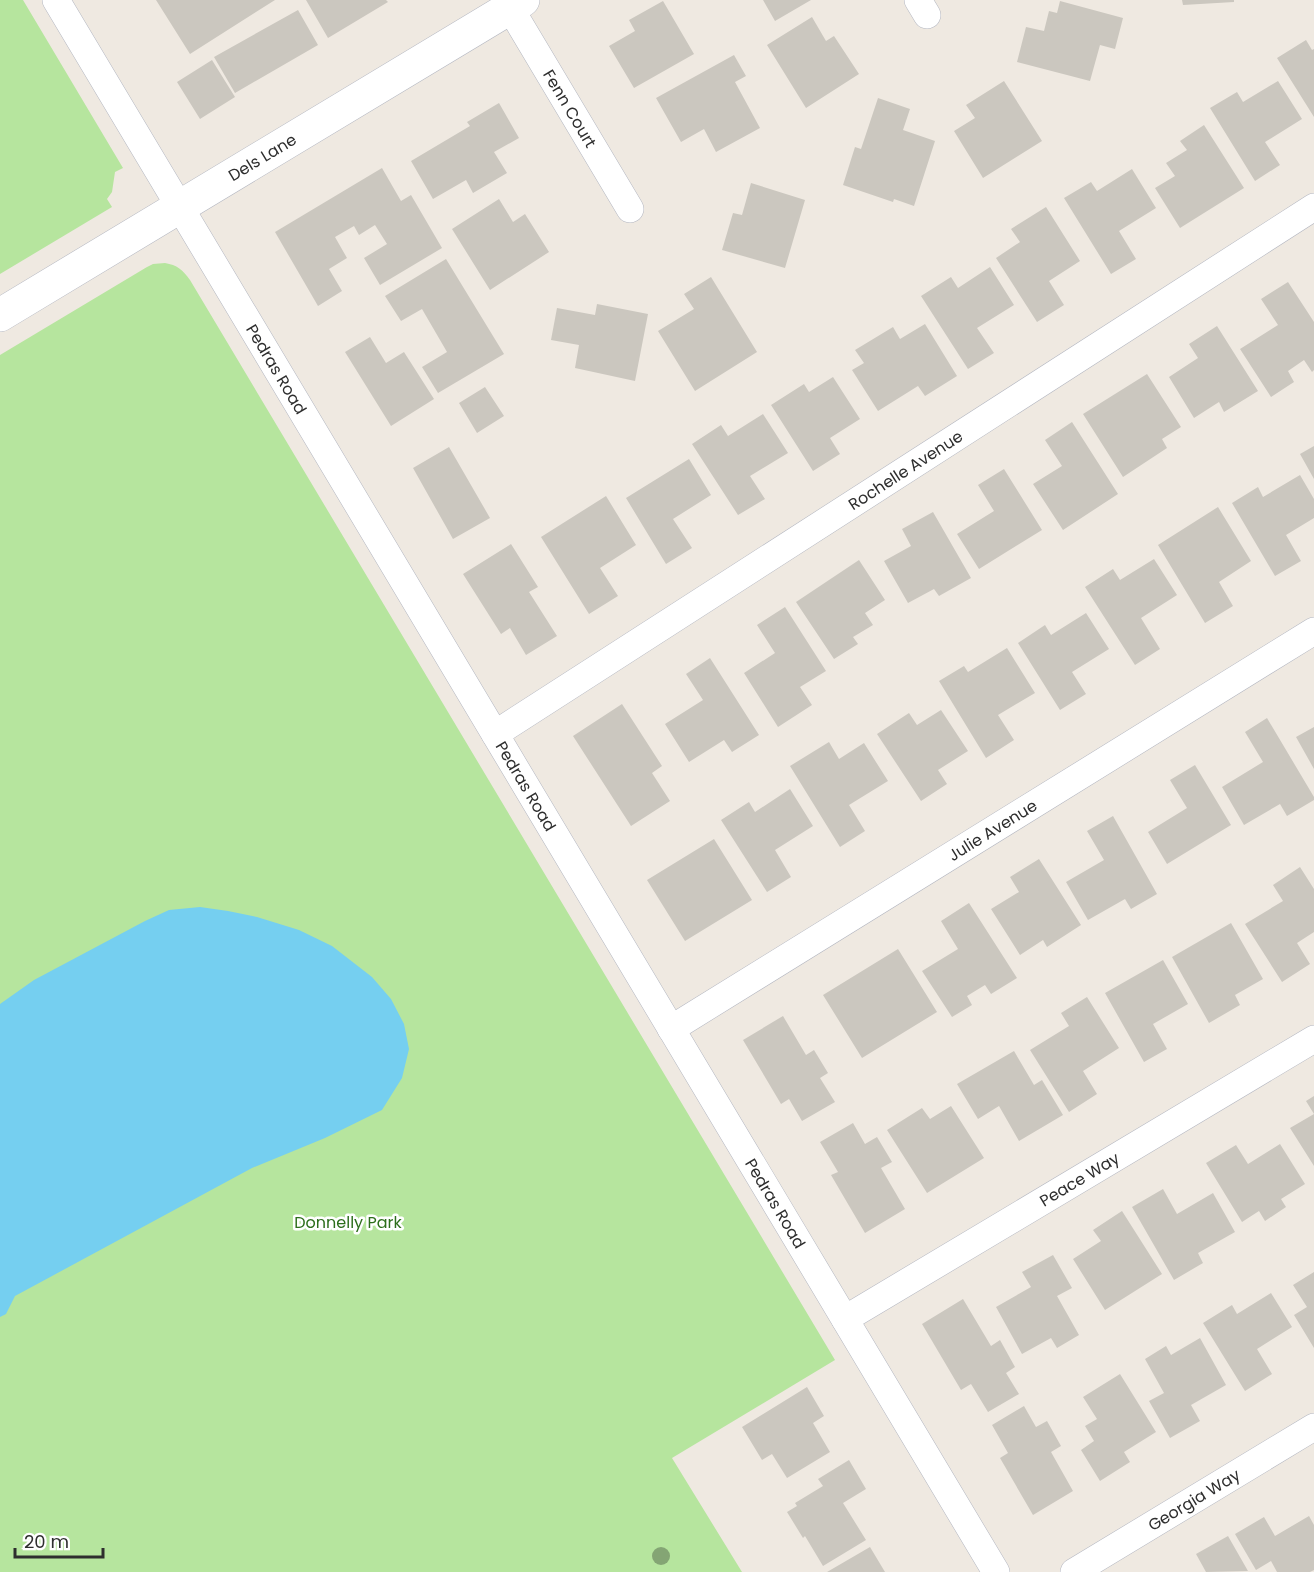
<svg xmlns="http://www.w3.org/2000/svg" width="1314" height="1572" font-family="Poppins,sans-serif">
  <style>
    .green { fill: #b6e59e }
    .water { fill: #75cff0 }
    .building { fill: #cbc7bf }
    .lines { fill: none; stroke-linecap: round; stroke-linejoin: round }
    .street-casing { stroke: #b4b7c1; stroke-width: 28 }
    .secondary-casing { stroke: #b4b7c1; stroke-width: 34 }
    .street { stroke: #fff; stroke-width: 27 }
    .secondary { stroke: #fff; stroke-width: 33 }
    .tree { fill: #84a574 }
    .labels { text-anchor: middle; stroke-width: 5; stroke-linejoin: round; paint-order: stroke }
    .street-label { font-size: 16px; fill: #2e2e2e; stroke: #fff }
    .park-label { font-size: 16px; fill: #2c6e1b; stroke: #fff }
  </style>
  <rect width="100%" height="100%" fill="#efe9e1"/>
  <path class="green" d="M0,0H23L123,168L115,172L112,192L107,199L112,207L0,274Z
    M165,263C177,265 183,270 190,280L835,1360L672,1458L742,1572H0V355L147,267L153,264Z"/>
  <path class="water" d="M200,907L228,911L257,917L299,930L332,946L372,977L391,999L404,1024L409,1049L402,1078L382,1110L325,1138L252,1168L15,1296L6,1314L0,1317V1004L34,980L145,921L169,910Z"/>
  <path class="building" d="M156,0H275L190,54Z
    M306,0H386L388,2L328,38Z
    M763,0H811L775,21Z
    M1182,0H1234V2L1183,5Z
    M663,1L694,54L634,88L609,46L635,31L629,20Z
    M1060,1L1123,18L1115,49L1100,45L1090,81L1017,62L1026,27L1044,31L1049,11L1057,13Z
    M298,10L318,45L235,93L214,57Z
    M812,17L826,41L834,36L859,74L806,108L767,45Z
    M1306,40L1312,50L1314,49V117L1277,58Z
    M734,55L746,76L735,82L760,128L716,152L704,129L681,142L656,98Z
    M212,60L235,97L200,119L177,82Z
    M1004,81L1042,141L983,178L954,131L975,118L966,105Z
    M1278,81L1302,119L1265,142L1280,165L1255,181L1210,108L1237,92L1243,102Z
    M878,98L910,109L903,130L935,141L914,206L894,199L893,202L843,185L855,147L861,149Z
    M499,103L519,138L494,152L507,173L473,193L466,180L433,199L411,161L470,126L467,122Z
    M1204,125L1244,188L1180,228L1155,188L1175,176L1166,163L1187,150L1180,141Z
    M382,168L401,201L411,195L442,248L380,285L364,258L387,244L375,225L359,235L354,226L335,237L347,258L329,269L342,291L318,306L275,232Z
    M1132,169L1156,208L1119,231L1136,259L1111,274L1064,198L1091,182L1097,191Z
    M751,183L805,200L785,268L722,250L733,213L742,215Z
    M499,199L513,222L525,214L549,252L490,290L452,229Z
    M1046,207L1080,261L1049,281L1064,305L1037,322L996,258L1020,242L1011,229Z
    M446,259L504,354L438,393L422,367L447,352L422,309L401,321L385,296Z
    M990,267L1014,305L977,328L994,353L968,369L921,296L951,277L958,288Z
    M711,277L757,352L695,391L658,331L694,309L684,294Z
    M1288,282L1314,322V370L1312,372L1304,360L1288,371L1294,382L1271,397L1240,349L1278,325L1261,299Z
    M597,304L648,314L635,381L575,368L579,345L551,340L557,308L595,315Z
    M925,324L957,376L925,396L918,386L878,411L852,370L864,363L855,350L893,327L900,339Z
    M1217,326L1258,391L1224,412L1219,402L1194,418L1169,377L1198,358L1189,344Z
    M370,337L386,363L404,352L434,399L391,426L345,352Z
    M1147,374L1181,427L1162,439L1167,448L1123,477L1083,414Z
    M833,377L860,419L830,438L840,454L813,471L771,405L804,384L809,392Z
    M485,387L504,416L477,433L459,403Z
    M763,414L788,453L750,476L765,499L738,515L692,444L721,425L728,436Z
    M1072,422L1118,494L1063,530L1033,484L1062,466L1045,440Z
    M1314,446V479L1300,454Z
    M449,447L490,518L453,539L413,468Z
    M689,459L711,495L673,519L692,548L666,564L626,498Z
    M1004,469L1042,530L979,569L957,534L994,511L978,485Z
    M1300,475L1314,499V518L1286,535L1301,561L1275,576L1232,503L1258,487L1263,497Z
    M606,496L636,545L600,568L618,596L589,614L541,537Z
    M1218,507L1251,561L1219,582L1233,606L1205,623L1158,545Z
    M933,512L971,578L939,596L934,589L908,603L884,561L911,546L902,529Z
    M511,544L538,587L529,592L557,636L526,655L510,628L501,634L463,574Z
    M1154,559L1177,595L1141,618L1160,649L1135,665L1085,587L1113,569L1120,580Z
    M859,560L885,600L865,613L873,625L853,637L858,644L834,659L796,602Z
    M785,607L826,671L800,687L812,705L778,727L744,673L775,653L757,625Z
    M1086,613L1109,649L1072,672L1086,694L1060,710L1018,643L1045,625L1051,635Z
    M1007,648L1035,693L998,715L1014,740L986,758L939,681L964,666L968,672Z
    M710,658L759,735L732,752L724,740L689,762L665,724L703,700L686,674Z
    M622,704L662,766L652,773L670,801L631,826L573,736Z
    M941,710L968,751L938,770L947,784L921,801L877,734L909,713L917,725Z
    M1267,718L1314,797V800L1287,816L1280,804L1244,825L1222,787L1263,762L1245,732Z
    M1314,727V769L1296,737Z
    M829,742L839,759L864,743L888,781L849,805L865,831L840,847L790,766Z
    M1195,765L1231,825L1167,864L1148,832L1187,808L1170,780Z
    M790,789L813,826L775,850L791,877L767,892L721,820L749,802L755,812Z
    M1113,816L1157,894L1131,909L1125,899L1088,920L1066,882L1104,860L1087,831Z
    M714,839L752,900L685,941L647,880Z
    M1039,859L1081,925L1047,947L1043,940L1020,955L991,909L1019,892L1010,877Z
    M1300,867L1314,889V932L1297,943L1310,964L1282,982L1245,924L1283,901L1273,885Z
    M969,903L1017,978L991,994L985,985L967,996L972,1005L952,1017L922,971L958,949L941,921Z
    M1231,923L1263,979L1235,995L1240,1005L1209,1023L1172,957Z
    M898,949L937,1012L862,1058L823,995Z
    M1163,960L1188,1004L1153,1024L1167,1049L1144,1062L1105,993Z
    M1087,997L1119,1048L1083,1071L1097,1094L1069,1112L1030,1050L1069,1026L1061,1013Z
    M783,1016L806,1055L814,1050L828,1073L820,1078L835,1102L802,1121L789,1099L781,1104L743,1040Z
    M1014,1051L1034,1085L1042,1080L1063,1115L1019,1141L999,1106L978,1119L957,1084Z
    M1314,1096V1166L1290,1128L1314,1114L1306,1101Z
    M951,1106L984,1158L927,1193L887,1130L922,1108L930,1119Z
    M853,1123L865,1144L877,1137L892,1162L881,1168L905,1209L865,1233L831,1175L838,1172L820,1142Z
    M1280,1144L1305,1184L1281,1199L1286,1207L1265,1221L1259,1211L1242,1222L1206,1163L1236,1145L1248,1164Z
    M1163,1189L1177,1214L1213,1193L1235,1232L1198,1253L1203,1263L1174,1280L1132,1207Z
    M1122,1211L1162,1274L1105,1310L1073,1259L1101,1241L1093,1230Z
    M1053,1255L1072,1288L1057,1296L1079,1335L1057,1348L1051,1338L1022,1354L996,1307L1031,1287L1022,1272Z
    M1314,1272V1348L1294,1315L1307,1307L1293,1285Z
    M1271,1293L1292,1327L1257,1349L1272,1374L1245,1391L1203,1323L1232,1305L1237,1314Z
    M963,1299L991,1346L1000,1340L1015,1367L1006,1373L1019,1394L988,1412L971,1384L961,1390L922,1324Z
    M1200,1338L1226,1385L1191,1405L1200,1421L1170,1438L1149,1401L1164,1393L1145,1359L1166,1346L1171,1355Z
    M1120,1374L1156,1432L1124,1452L1130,1462L1100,1481L1081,1450L1094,1441L1085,1426L1097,1419L1083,1397Z
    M807,1387L824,1416L813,1423L830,1452L787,1478L772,1454L762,1460L742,1427Z
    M1024,1406L1036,1427L1047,1421L1061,1446L1051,1452L1073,1491L1033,1515L1000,1458L1008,1453L992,1425Z
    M849,1460L866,1489L843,1503L866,1540L823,1566L805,1536L803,1538L787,1512L797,1506L795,1503L823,1486L818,1479Z
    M1309,1516L1314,1525V1570L1310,1572H1277L1271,1561L1256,1570L1235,1534L1264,1517L1275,1536Z
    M1228,1536L1248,1571L1206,1572L1196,1554Z
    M870,1547L885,1572H827Z"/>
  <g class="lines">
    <defs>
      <g id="street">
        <path id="s1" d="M56,0L996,1572"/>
        <path d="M918,0L927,15"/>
        <path id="s2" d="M510,8L630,209"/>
        <path id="s3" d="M495,734L1314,207"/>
        <path id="s4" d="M671,1029L1314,631"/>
        <path id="s5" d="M845,1319L1314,1039"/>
        <path id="s6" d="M1074,1572L1314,1427"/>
      </g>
      <g id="secondary">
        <path id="s7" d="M0,315L523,0"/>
      </g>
    </defs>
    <use href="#street" class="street-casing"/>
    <use href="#secondary" class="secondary-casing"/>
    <use href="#street" class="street"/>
    <use href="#secondary" class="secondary"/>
  </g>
  <circle class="tree" cx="661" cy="1556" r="9"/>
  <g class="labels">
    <g class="street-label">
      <text dy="6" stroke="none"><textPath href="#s2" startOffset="117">Fenn Court</textPath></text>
      <text dy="6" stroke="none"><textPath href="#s7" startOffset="306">Dels Lane</textPath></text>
      <text dy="6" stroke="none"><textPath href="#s1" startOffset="430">Pedras Road</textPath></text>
      <text dy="6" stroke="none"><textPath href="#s3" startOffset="488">Rochelle Avenue</textPath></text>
      <text dy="6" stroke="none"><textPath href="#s1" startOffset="916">Pedras Road</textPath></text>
      <text dy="6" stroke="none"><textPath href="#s4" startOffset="378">Julie Avenue</textPath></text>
      <text dy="6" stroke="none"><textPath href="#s5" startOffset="273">Peace Way</textPath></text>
      <text dy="6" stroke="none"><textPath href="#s1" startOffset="1402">Pedras Road</textPath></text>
      <text dy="6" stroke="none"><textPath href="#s6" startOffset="140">Georgia Way</textPath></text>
    </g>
    <g class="park-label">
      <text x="348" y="1228">Donnelly Park</text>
    </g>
  </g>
  <path d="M15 1548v9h88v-9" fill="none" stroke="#2e2e2e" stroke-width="3"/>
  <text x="24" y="1548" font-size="18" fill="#2e2e2e" stroke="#ffffff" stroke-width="4.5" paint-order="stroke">20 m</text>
</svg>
